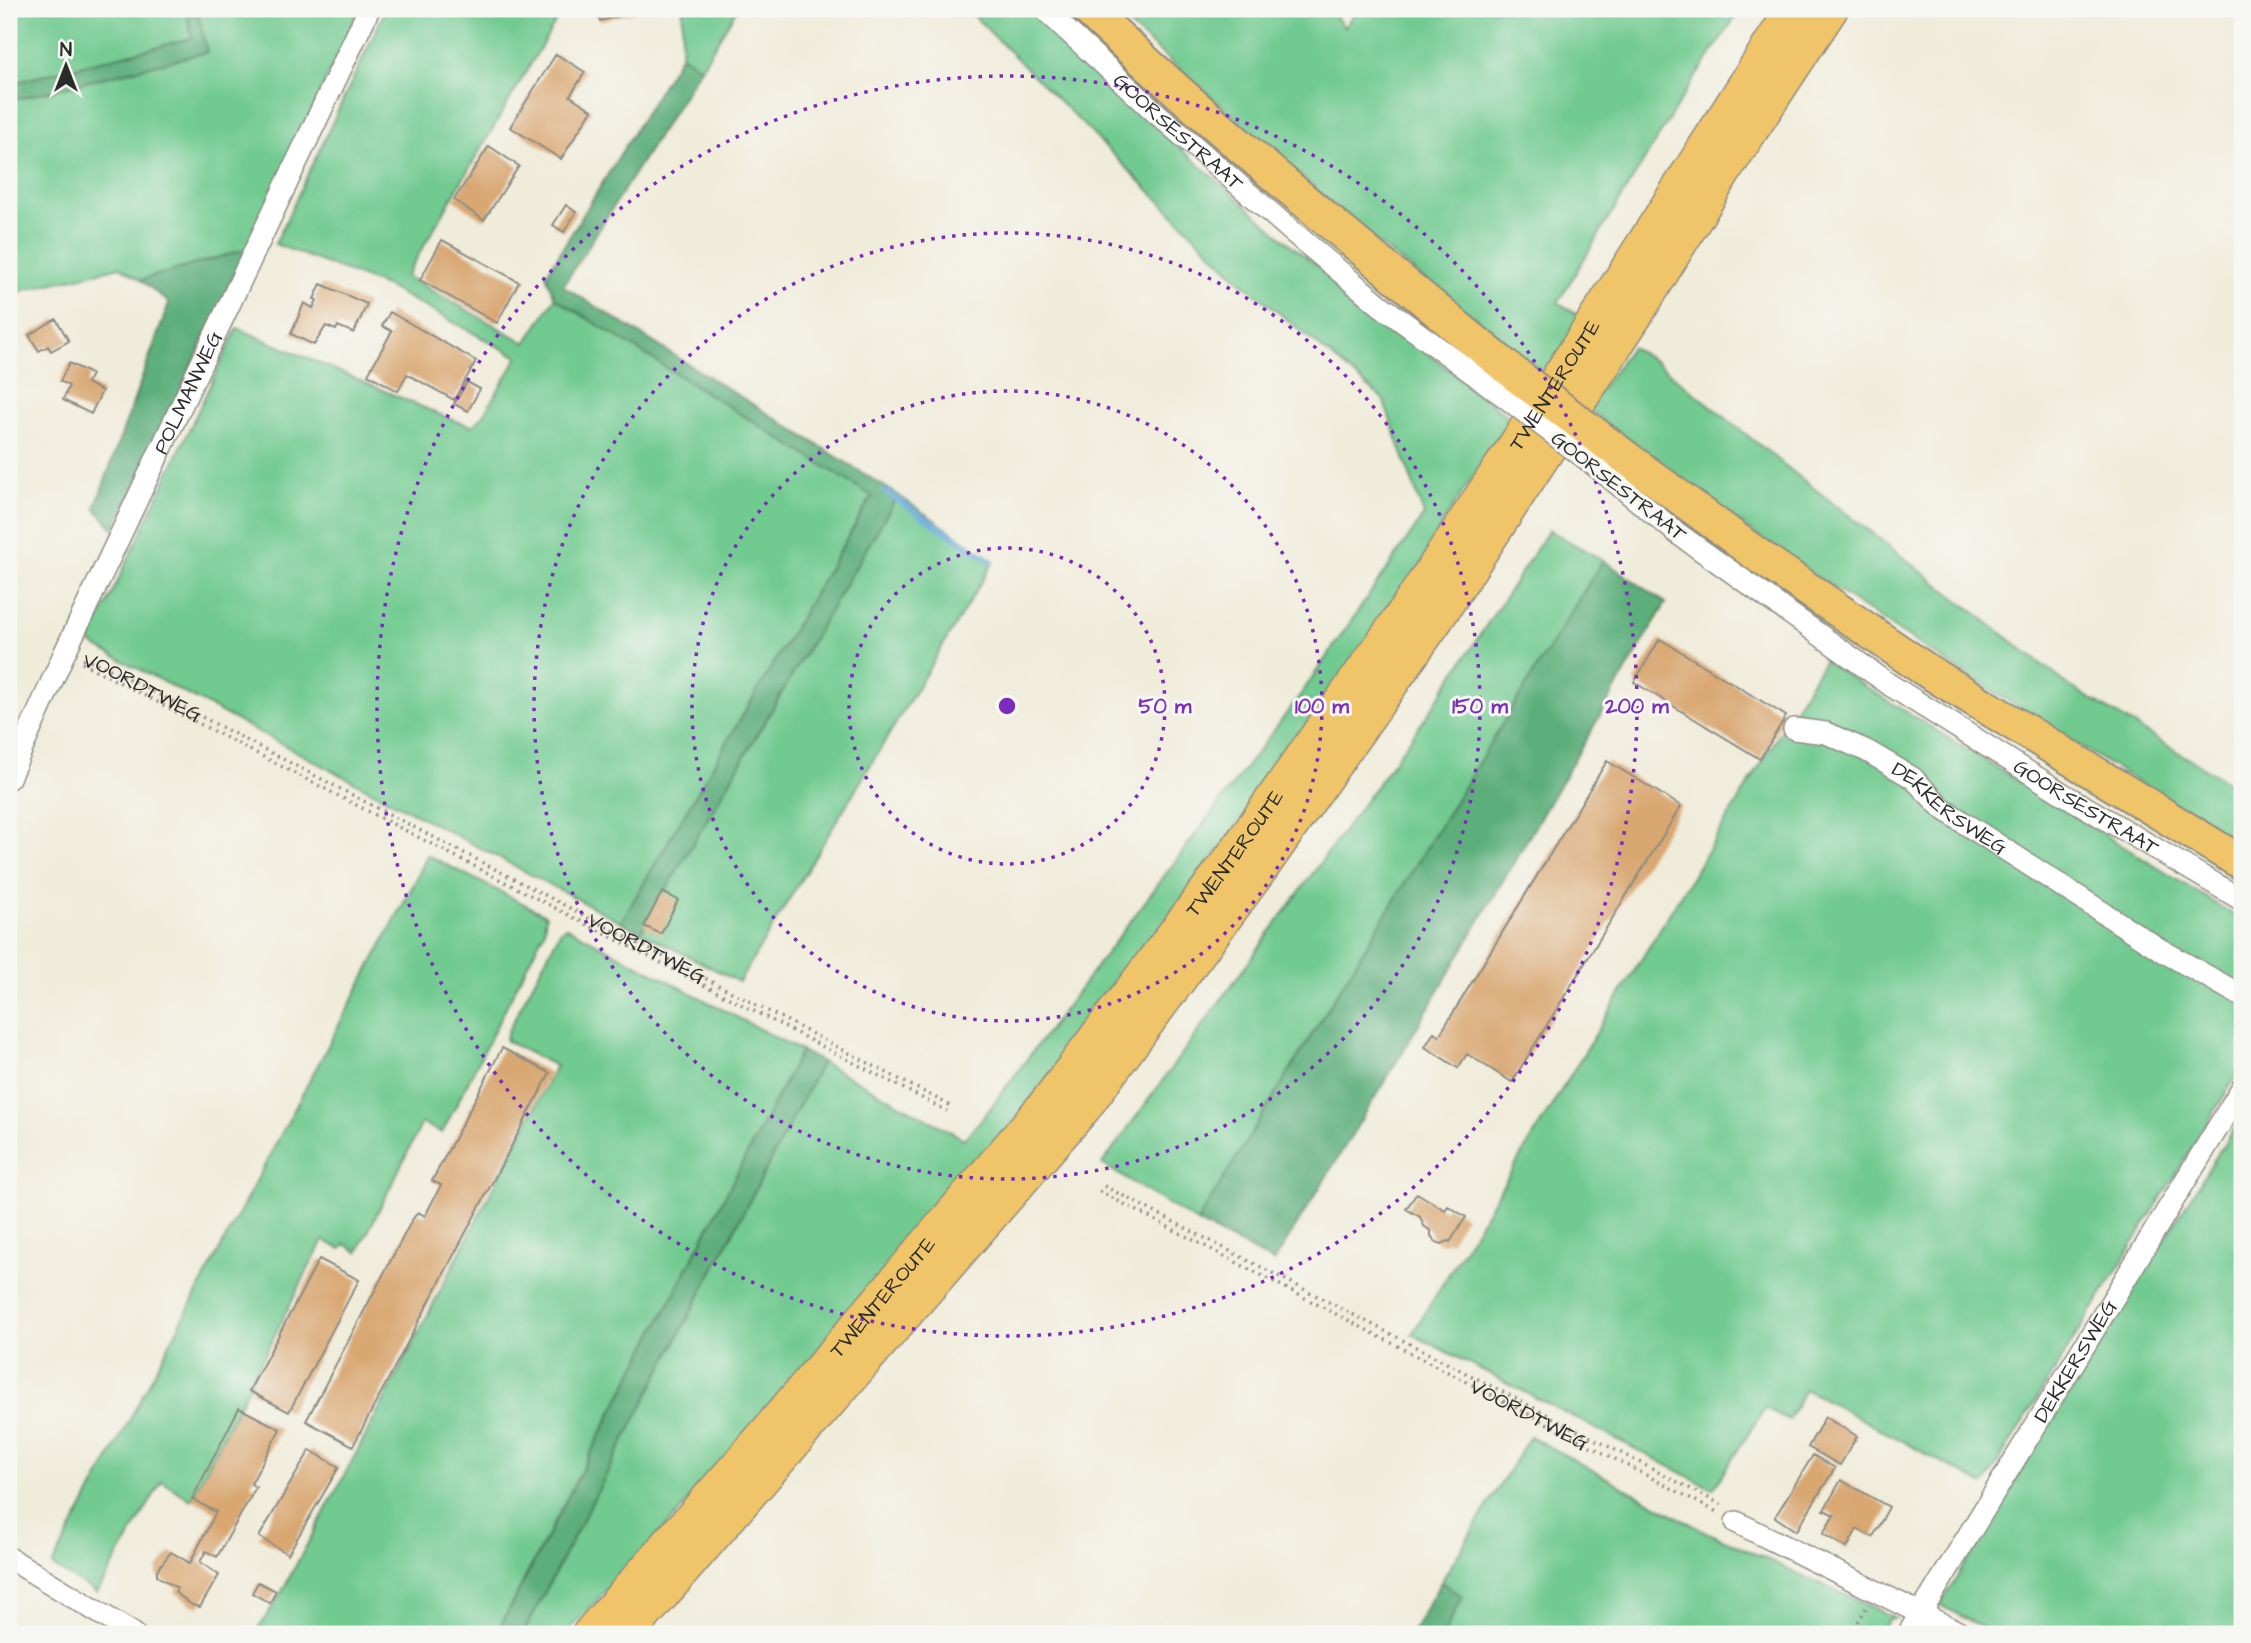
<svg xmlns="http://www.w3.org/2000/svg" width="2251" height="1643" font-family="'Architects Daughter',sans-serif">
  <style>
    .green { fill: #71ca90; stroke: #4e7a5e; stroke-width: 2 }
    .forest { fill: #5cae7a; stroke: #446c52; stroke-width: 2 }
    .lines { fill: none; stroke-linecap: round; stroke-linejoin: round }
    .stream { stroke: #61a6d7; stroke-width: 6 }
    .building { fill: #d9a772 }
    .minor-casing { stroke: #8e8c82; stroke-width: 24 }
    .primary-casing { stroke: #8e8c82; stroke-width: 37 }
    .trunk-casing { stroke: #8e8c82; stroke-width: 38 }
    .path { stroke: #8e8c82; stroke-width: 3.5; stroke-dasharray: 2 5; stroke-linecap: butt }
    .minor { stroke: #fff; stroke-width: 21 }
    .primary { stroke: #f0c469; stroke-width: 33 }
    .trunk { stroke: #f0c469; stroke-width: 35 }
    .minor-bridge-casing { stroke: #8e8c82; stroke-width: 24; stroke-linecap: butt }
    .primary-bridge-casing { stroke: #8e8c82; stroke-width: 37; stroke-linecap: butt }
    .minor-bridge { stroke: #fff; stroke-width: 21 }
    .primary-bridge { stroke: #f0c469; stroke-width: 33 }
    .ring { fill: none; stroke: #7b2cbf; stroke-width: 3.5; stroke-dasharray: 3.5 7 }
    .labels { text-anchor: middle; stroke-width: 6; stroke-linejoin: round; paint-order: stroke }
    .street-label { font-size: 21px; fill: #2b2b2b; stroke: #f6f6f2 }
    .centre { fill: #7b2cbf; stroke: #f6f6f2; stroke-width: 3.5 }
    .ring-label { font-size: 21px; text-anchor: middle; font-weight: bold; fill: #7b2cbf; stroke: #f6f6f2; stroke-width: 6; stroke-linejoin: round; paint-order: stroke }
  </style>
  <rect width="100%" height="100%" fill="#f6f6f2"/>
  <filter id="ink" filterUnits="userSpaceOnUse"><feTurbulence type="fractalNoise" baseFrequency=".0143" numOctaves="2"/><feDisplacementMap in="SourceGraphic" scale="14" xChannelSelector="R" yChannelSelector="G"/><feConvolveMatrix kernelMatrix="1 2 1 2 8 2 1 2 1" color-interpolation-filters="sRGB"/></filter>
  <filter id="wash" filterUnits="userSpaceOnUse"><feTurbulence type="fractalNoise" baseFrequency=".00686" numOctaves="4" result="noise"/><feDisplacementMap in="SourceGraphic" scale="28" xChannelSelector="R" yChannelSelector="G"/><feGaussianBlur stdDeviation="1.57" result="paint"/><feColorMatrix in="noise" values="0 0 0 0 0 0 0 0 0 0 0 0 0 0 0 0 0 1.4 0 .05"/><feComposite in="paint" operator="in"/></filter>
  <g filter="url(#wash)">
    <rect width="100%" height="100%" fill="#f0ecda"/>
    <path class="green" d="M9,9H186L193,38L9,84Z
      M197,9H359L247,249L141,280L120,267L9,294V101L206,52Z
      M386,9H563L406,276L526,343L555,298L872,496L621,922L91,644V638L237,328L455,421L473,426L484,414L518,357L388,287L275,244Z
      M683,9H737L701,68L681,55Z
      M967,9H1031L1157,128L1291,245L1510,418L1443,523L1417,573L1309,730L1008,1129L675,1517L565,1634H523L822,1062L964,1139L982,1119L1301,694L1424,515L1383,399L1239,280Z
      M1111,9H1330L1344,27L1358,9H1741L1685,93L1558,302L1582,318L1546,375L1377,243Z
      M1631,347L1656,362L1798,476L2071,687L2242,791V847C2058,732 1872,620 1696,492C1659,465 1623,436 1587,408Z
      M898,495L994,561L739,982L641,932Z
      M1549,530L1603,560L1197,1222L1102,1164L1426,717Z
      M1824,661L2242,920V1067L1984,1485L1805,1389L1789,1420L1765,1408L1713,1489L1412,1334Z
      M427,855L546,915L544,932L442,1133L422,1123L358,1252L345,1244L341,1249L323,1240L191,1500L162,1481L97,1593L52,1566L417,878Z
      M566,927L801,1051L501,1624L519,1634H255L280,1595L359,1448L556,1066L506,1041L507,1033L561,930Z
      M2242,1115V1634H1995L1940,1605L2057,1412Z
      M1530,1436L1698,1528L1896,1618L1889,1619L1880,1634H1444L1455,1614L1441,1582Z"/>
    <path class="forest" d="M186,9H197L207,52L9,101V84L192,38Z
      M681,55L701,68L563,286L898,495L641,932L621,922L872,496L555,298L546,275Z
      M247,249L114,530L95,508L169,303L141,280Z
      M1603,560L1666,603L1402,1053L1274,1262L1197,1222Z
      M801,1051L822,1062L523,1634L501,1625Z
      M1441,1582L1462,1596L1444,1634H1411Z"/>
    <g class="lines">
      <path class="stream" d="M884,491L991,561"/>
    </g>
    <g id="blocks">
      <path class="building" d="M597,9H634L635,12L600,21Z
        M556,54L585,72L570,96L592,110L561,159L510,127Z
        M489,146L519,166L484,220L454,200Z
        M566,205L576,212L564,232L553,225Z
        M442,240L519,282L497,323L420,280Z
        M321,284L367,304L354,333L338,326L336,330L326,326L314,345L291,334L304,303L313,308L317,300L314,299Z
        M390,312L476,361L454,400L407,374L398,391L368,374L392,331L382,326Z
        M56,319L69,341L51,351L48,346L39,351L29,335Z
        M69,363L91,374L87,383L102,391L91,414L63,400L69,386L60,381Z
        M467,382L480,389L468,411L454,404Z
        M1660,639L1786,716L1760,759L1634,682Z
        M1607,761L1681,806L1512,1082L1467,1054L1458,1068L1425,1047L1434,1032L1439,1036Z
        M662,892L678,900L661,934L644,926Z
        M502,1048L550,1073L353,1446L306,1421L412,1220L418,1212L425,1216L441,1185L432,1181Z
        M1417,1193L1445,1210L1448,1206L1466,1217L1450,1242L1448,1241L1442,1244L1436,1242L1431,1236V1231L1424,1226L1420,1217L1406,1209Z
        M319,1259L359,1280L289,1412L249,1391Z
        M239,1408L280,1429L251,1484L256,1487L217,1557L206,1551L200,1562L219,1575L200,1607L192,1605L175,1592L177,1588L157,1576V1570L171,1552L190,1563L216,1512L192,1499Z
        M1825,1417L1857,1436L1840,1465L1808,1447Z
        M310,1450L339,1467L288,1554L259,1537Z
        M1813,1455L1835,1468L1796,1531L1775,1517Z
        M1841,1480L1889,1507L1873,1537L1857,1529L1847,1548L1823,1534L1834,1515L1824,1510Z
        M258,1582L276,1591L270,1603L252,1593Z
        M2162,1625L2176,1634H2156Z"/>
    </g>
  </g>
  <g filter="url(#ink)">
    <use href="#blocks" fill-opacity="0" stroke="#8e8c82" stroke-width="2"/>
    <g class="lines">
      <defs>
        <g id="minor">
          <path id="s3" d="M1044,9L1154,111L1294,233L1380,305L1501,394"/>
          <path id="s4" d="M1598,468L1677,533L1890,685L2060,792L2242,900"/>
          <path id="s5" d="M1794,729L1826,733L1867,751L1913,778L1941,807L1964,823L2161,950L2242,996"/>
          <path id="s6" d="M9,778L64,654L369,9"/>
          <path d="M1736,1522L1962,1634"/>
          <path d="M9,1558L134,1634"/>
          <path id="s7" d="M1908,1634L2242,1088"/>
        </g>
        <path id="primary" d="M1088,9C1225,138 1370,256 1516,375
          M1609,445L1756,554L1926,670L2242,863"/>
        <g id="trunk">
          <path id="s8" d="M590,1634L766,1434L1049,1101L1232,858L1406,611L1513,450L1794,9"/>
          <path d="M627,1634L1083,1108L1262,866L1435,620L1636,313L1728,164L1830,9"/>
        </g>
      </defs>
      <use href="#minor" class="minor-casing"/>
      <use href="#primary" class="primary-casing"/>
      <use href="#trunk" class="trunk-casing"/>
      <g class="path">
        <path id="s1" d="M83,659L100,664L953,1107"/>
        <path d="M82,663L947,1111"/>
        <path d="M1104,1186L1724,1506"/>
        <path id="s2" d="M1099,1191L1719,1513"/>
        <path d="M1851,1634L1866,1608"/>
      </g>
      <use href="#minor" class="minor"/>
      <use href="#primary" class="primary"/>
      <use href="#trunk" class="trunk"/>
      <defs>
        <path id="minor-bridge" d="M1501,394L1598,468"/>
        <path id="primary-bridge" d="M1516,375L1609,445"/>
      </defs>
      <use href="#minor-bridge" class="minor-bridge-casing"/>
      <use href="#primary-bridge" class="primary-bridge-casing"/>
      <use href="#minor-bridge" class="minor-bridge"/>
      <use href="#primary-bridge" class="primary-bridge"/>
    </g>
  </g>
  <g class="ring">
    <circle cx="1007" cy="706" r="158"/>
    <circle cx="1007" cy="706" r="315"/>
    <circle cx="1007" cy="706" r="473"/>
    <circle cx="1007" cy="706" r="630"/>
  </g>
  <g class="labels">
    <g class="street-label">
      <text dy="7" stroke="none"><textPath href="#s3" startOffset="182">GOORSESTRAAT</textPath></text>
      <text dy="7" stroke="none"><textPath href="#s8" startOffset="1580">TWENTEROUTE</textPath></text>
      <text dy="7" stroke="none"><textPath href="#s6" startOffset="425">POLMANWEG</textPath></text>
      <text transform="translate(1619 486) rotate(38)" y="7">GOORSESTRAAT</text>
      <text dy="7" stroke="none"><textPath href="#s1" startOffset="66">VOORDTWEG</textPath></text>
      <text dy="7" stroke="none"><textPath href="#s4" startOffset="595">GOORSESTRAAT</textPath></text>
      <text dy="7" stroke="none"><textPath href="#s5" startOffset="178">DEKKERSWEG</textPath></text>
      <text dy="7" stroke="none"><textPath href="#s8" startOffset="1013">TWENTEROUTE</textPath></text>
      <text dy="7" stroke="none"><textPath href="#s1" startOffset="634">VOORDTWEG</textPath></text>
      <text dy="7" stroke="none"><textPath href="#s8" startOffset="446">TWENTEROUTE</textPath></text>
      <text dy="7" stroke="none"><textPath href="#s7" startOffset="320">DEKKERSWEG</textPath></text>
      <text dy="7" stroke="none"><textPath href="#s2" startOffset="485">VOORDTWEG</textPath></text>
    </g>
  </g>
  <circle cx="1007" cy="706" r="10" class="centre"/>
  <g class="ring-label">
    <text x="1165" y="713">50 m</text>
    <text x="1322" y="713">100 m</text>
    <text x="1480" y="713">150 m</text>
    <text x="1637" y="713">200 m</text>
  </g>
  <rect width="2251" height="1643" fill="none" stroke="#f6f6f2" stroke-width="35"/>
  <g transform="translate(66 66)" stroke="#f6f6f2" stroke-width="5" paint-order="stroke">
  <path d="M0-5L12 26L0 18L-12 26Z" fill="#2b2b2b"/>
  <text y="-10" font-size="19" font-weight="bold" text-anchor="middle" fill="#2b2b2b">N</text>
  </g>
</svg>
